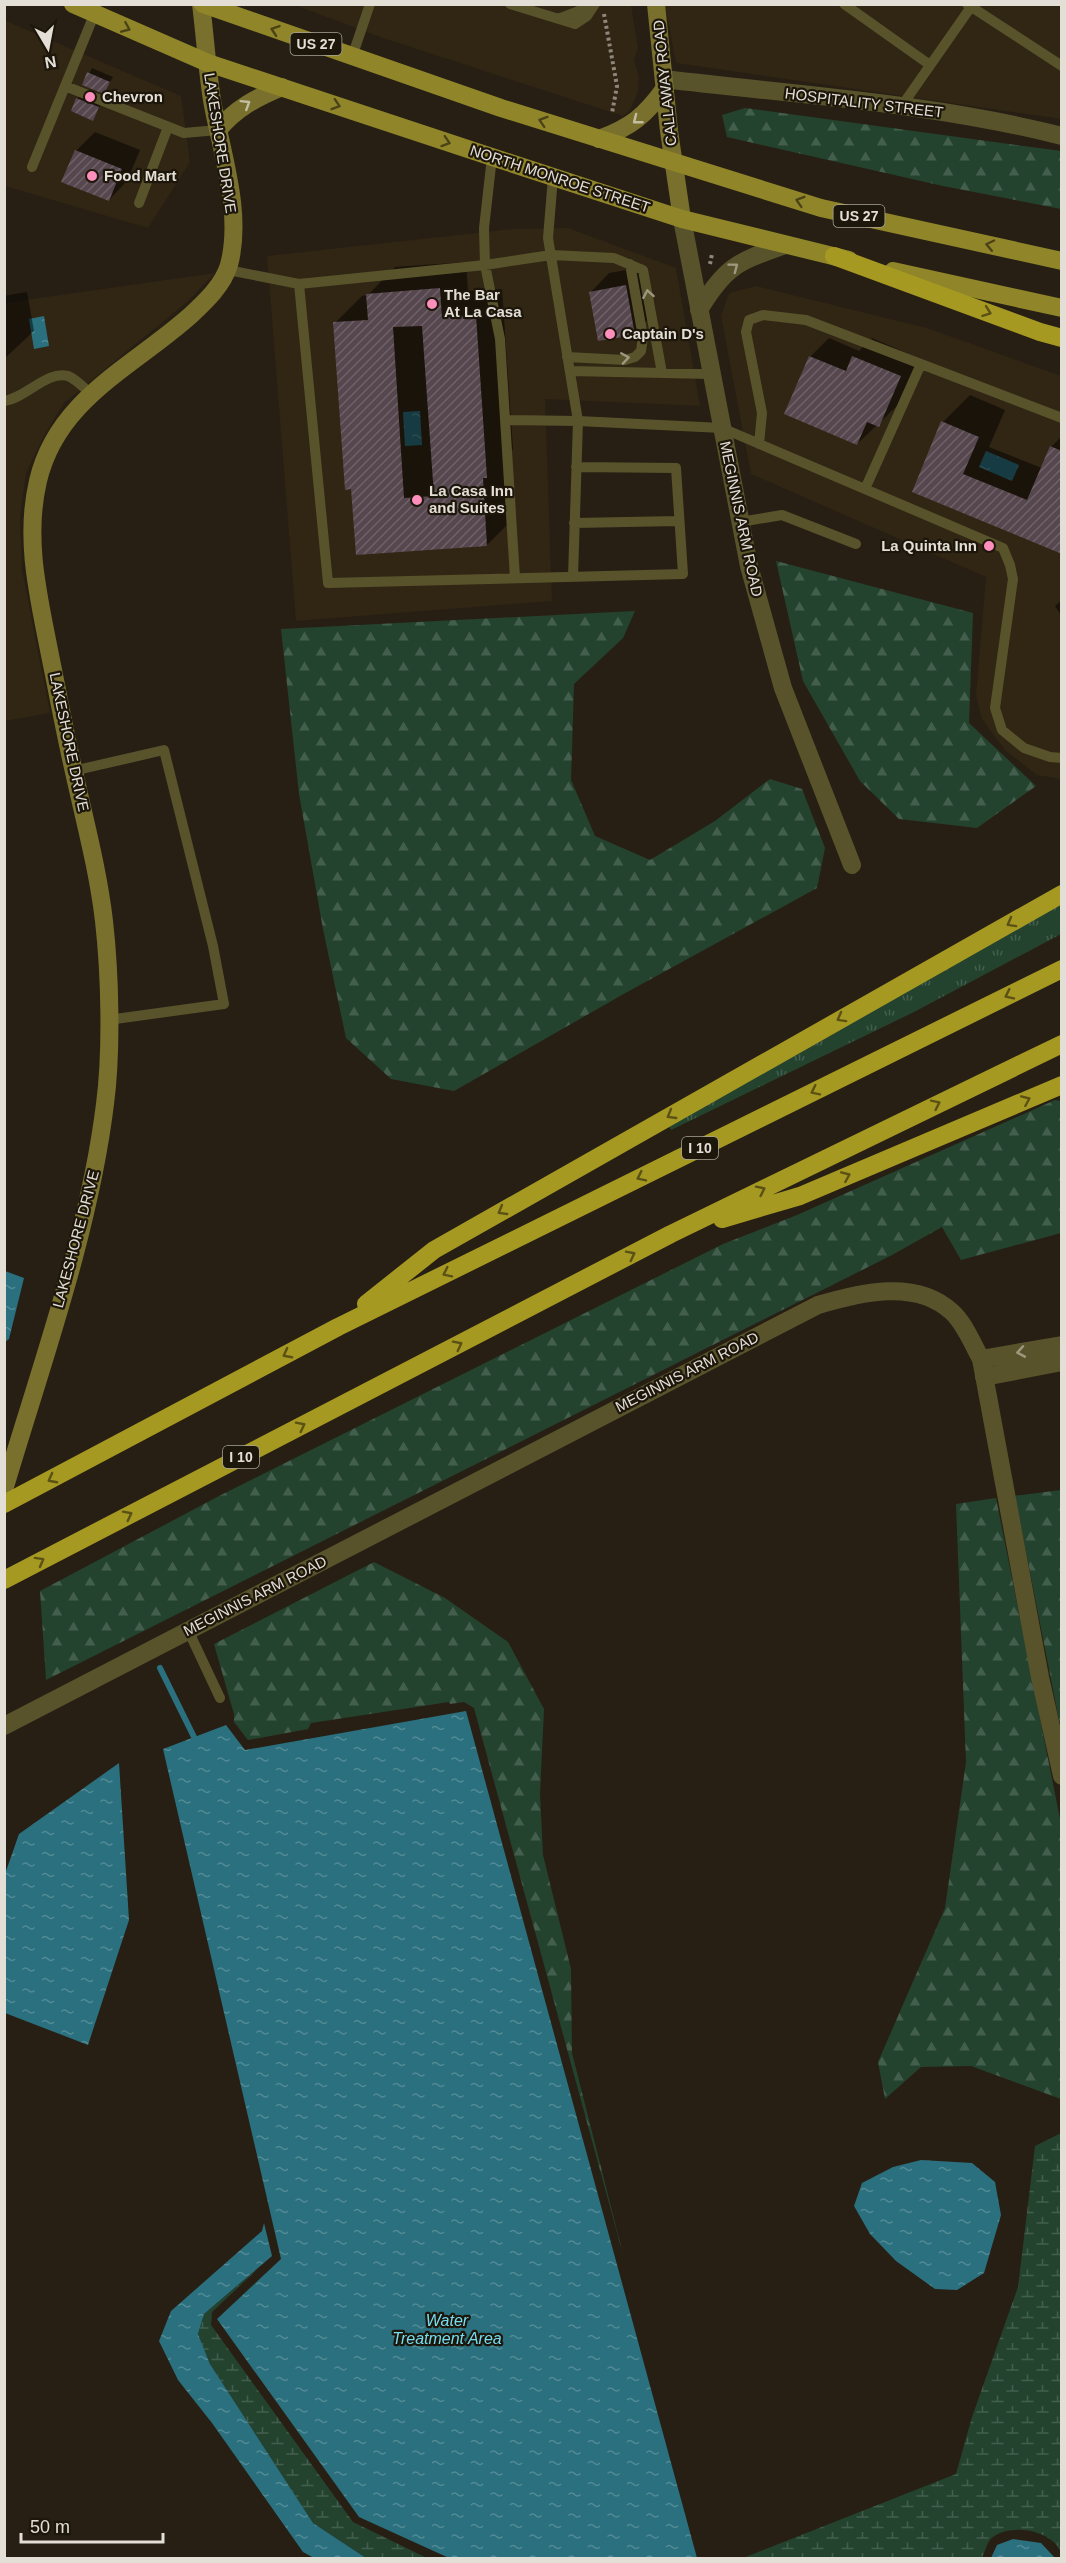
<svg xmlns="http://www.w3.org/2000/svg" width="1066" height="2563" font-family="Arial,sans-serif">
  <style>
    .built { fill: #312514 }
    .grass { fill: url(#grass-tufts) }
    .forest { fill: url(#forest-firs) }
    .wetland { fill: url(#wetland-marsh) }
    .water { fill: url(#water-ripples) }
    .shadow { fill: #0007 }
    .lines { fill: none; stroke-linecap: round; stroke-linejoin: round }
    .stream { stroke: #2a707e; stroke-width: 6 }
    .building { fill: url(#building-hatch); fill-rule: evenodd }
    .path { stroke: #8e877e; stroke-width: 4; stroke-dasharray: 3 3; stroke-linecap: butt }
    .lane { stroke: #58532b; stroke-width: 10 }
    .street { stroke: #58532b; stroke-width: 18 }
    .secondary { stroke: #78702c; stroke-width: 18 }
    .primary { stroke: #908629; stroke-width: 18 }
    .highway { stroke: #a69922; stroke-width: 18 }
    .oneway { stroke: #4b4317 }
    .oneway2 { stroke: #c3bda3 }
    .oneway3 { stroke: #9e9880 }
    .oneway4 { stroke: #5b5115 }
    .poi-dot { fill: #fe8ebc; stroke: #1d160b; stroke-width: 2 }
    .labels { text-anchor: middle; stroke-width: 4.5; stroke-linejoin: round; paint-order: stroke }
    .shield { fill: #1d160b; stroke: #a8a299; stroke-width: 1.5 }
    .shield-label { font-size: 14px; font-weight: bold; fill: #e3ded6 }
    .street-label { font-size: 15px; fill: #e3ded6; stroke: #1d160b }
    .poi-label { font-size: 15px; font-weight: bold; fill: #e3ded6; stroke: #1d160b; text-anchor: start }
    .water-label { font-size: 16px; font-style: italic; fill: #75def3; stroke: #1d160b }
  </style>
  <defs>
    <pattern id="grass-tufts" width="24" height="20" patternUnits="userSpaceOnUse" patternTransform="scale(1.5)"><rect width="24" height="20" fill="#23432f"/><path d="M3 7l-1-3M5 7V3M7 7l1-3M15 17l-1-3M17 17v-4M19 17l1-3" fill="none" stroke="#435e4c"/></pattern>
    <pattern id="forest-firs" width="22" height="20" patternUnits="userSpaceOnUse" patternTransform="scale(1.5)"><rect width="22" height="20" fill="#23432f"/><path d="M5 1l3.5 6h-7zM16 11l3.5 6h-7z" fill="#435e4c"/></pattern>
    <pattern id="wetland-marsh" width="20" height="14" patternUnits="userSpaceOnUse" patternTransform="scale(1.5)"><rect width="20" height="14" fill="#23432f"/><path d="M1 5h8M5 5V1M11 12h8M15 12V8" fill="none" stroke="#435e4c"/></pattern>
    <pattern id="water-ripples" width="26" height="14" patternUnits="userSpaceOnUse" patternTransform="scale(1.5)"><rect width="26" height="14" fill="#2a707e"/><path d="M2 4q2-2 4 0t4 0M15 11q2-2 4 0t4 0" fill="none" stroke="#538b95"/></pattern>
    <pattern id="building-hatch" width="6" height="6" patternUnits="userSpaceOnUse" patternTransform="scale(1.5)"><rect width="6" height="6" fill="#56474e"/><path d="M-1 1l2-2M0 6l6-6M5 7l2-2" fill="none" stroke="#6e6167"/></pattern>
  </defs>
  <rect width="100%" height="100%" fill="#271f14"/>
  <path class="built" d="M295,5H631L638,48L634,60L639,77L638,92L630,110L623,116L383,38Z
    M665,5H1061V119L676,63Z
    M4,20L181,96L190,162L148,228L5,186Z
    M568,228L676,268L700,406L545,399L552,601L296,621L267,256L512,229Z
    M215,273L187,302L64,403L45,434L26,473L20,517L22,569L50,713L5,721L4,303Z
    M756,286L927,328L1061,376V779L1037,775L1005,750L982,719L976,695L986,577L751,474L721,316L729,293Z"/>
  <path class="grass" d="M1061,902V934L914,1012L671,1130L668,1125Z"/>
  <path class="forest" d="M745,108L1061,151V209L943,186L727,137L722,115Z
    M776,561L973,613L969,723L1036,786L977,828L899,819L860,781L803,681Z
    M635,611L623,638L574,684L571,780L595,836L650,860L715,821L770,779L802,789L825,848L817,888L620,996L454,1091L391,1079L346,1038L323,929L299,794L281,629Z
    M1055,1100L1061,1101V1233L961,1260L942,1227L892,1255L46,1680L40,1591L219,1496L723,1244L797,1215Z
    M1061,1490V1730L1015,1496Z
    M996,1498L1061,1824V2099L971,2066L921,2067L885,2099L878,2062L945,1908L966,1762L956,1504Z
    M374,1562L445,1598L508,1642L544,1709L540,1794L543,1855L571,1969L572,2053L624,2258L474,1708L464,1702L450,1704L449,1702L311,1723L308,1729L248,1740L234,1722V1714L214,1644Z"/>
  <path class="wetland" d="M1061,2133V2552C1051,2530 1013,2523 993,2537C987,2541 985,2552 982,2558H743L956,2474L972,2417L1018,2287L1035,2146Z
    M260,2267L212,2312L211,2325L353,2522L427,2558H366L313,2523L210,2364L198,2334L204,2314Z"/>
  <path class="water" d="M44,316L49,346L34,349L29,319Z
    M420,411L422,445L405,446L403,412Z
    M986,451L1019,465L1012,481L979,467Z
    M5,1271L24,1278L9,1339L5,1342Z
    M466,1711L697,2558H449L359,2517L217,2319L281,2259L163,1749L226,1725L245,1750Z
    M119,1763L129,1920L88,2045L5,2013V1874L19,1834Z
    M921,2160L972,2163L995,2182L1001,2215L984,2273L957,2290L935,2289L896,2261L870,2234L854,2206L862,2183L893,2167Z
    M264,2223L272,2256L204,2314L198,2334L210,2364L313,2523L366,2558H314L303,2552L212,2423L178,2380L159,2341L171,2311L262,2231Z
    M1013,2539L1041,2543L1055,2558H991L997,2545Z"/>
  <path class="shadow" d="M92,68L113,77L104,92L84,84Z
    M81,95L102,103L92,119L77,99Z
    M95,132L140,150L127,181L109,200L76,151Z
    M466,262L468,291L502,289L513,449L510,453L514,518L487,545L353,488L335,323L362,296L368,295L395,267Z
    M644,267L653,315L634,333L591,292L609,273Z
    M27,292L34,331L4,359V296Z
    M829,338L859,351L872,338L918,358L897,406L857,444L810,357Z
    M970,395L1005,410L989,447L1042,468L1051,447L1062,436V553L914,491L943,422Z
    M1062,600V617L1055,606Z"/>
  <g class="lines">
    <path class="stream" d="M160,1668L194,1737"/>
  </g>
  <path class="building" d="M87,72L110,82L104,94L82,85Z
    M76,98L99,107L93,121L71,111Z
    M75,150L122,169L109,201L61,182Z
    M626,285L635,335L598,341L589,292Z
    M440,288L442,318L476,315L487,478H483L487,546L356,555L351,489L345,490L333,322L368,320L366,294ZM422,326L434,496L404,498L393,327Z
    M809,356L846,371L852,356L901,376L879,427L867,422L857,445L784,414Z
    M941,421L979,437L963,474L1027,500L1050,446L1062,451V554L912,492Z"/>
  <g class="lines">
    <path class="path" d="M604,14L617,86L612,113
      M710,264L712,254"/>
    <path class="lane" d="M510,4L575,24L587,16L595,4
      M844,4L930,65
      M967,4L1062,66
      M558,19L579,11L585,4
      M352,57L370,4
      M65,86L184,133L218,130
      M901,107L973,4
      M492,157L484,228L485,265L500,339L515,578
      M32,167L94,15
      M553,177L548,238L578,421L573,577
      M139,203L168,127
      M228,270L299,284
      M567,357L625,360L635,357L641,351L643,337L630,264
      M570,371L711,374
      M4,401C26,398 47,370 68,376C76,379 84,388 91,394
      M505,420L578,421L722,428L1003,548L1010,565L1013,579L995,708L1002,730L1024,748L1050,757L1062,758
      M759,444L762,413L746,332L749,320L763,315L806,320L1062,418
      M576,467L676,468L683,574L328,583L299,284L485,265L551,255L614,258L643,270L662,373
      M865,489L921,364
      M740,522L782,515L856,544
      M574,523L679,521
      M73,771L164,750L213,946L224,1004L108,1020
      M188,1630L220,1698"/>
    <path class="street" d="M664,79C797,95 932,103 1062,136
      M682,219L749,566L783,688L852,865
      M699,310C726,265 738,262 785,245
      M981,1359L1062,1345
      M984,1377L1062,1362
      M4,1726L818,1305C859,1293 916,1278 952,1312C965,1324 972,1343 981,1359L1040,1677L1062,1776"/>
    <path class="secondary" d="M656,4L669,131L682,219
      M218,130C236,108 256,98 282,87
      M599,139C631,127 645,116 665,88
      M4,1490C41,1365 89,1234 105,1104C112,1051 110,974 104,921C98,870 85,822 74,772C65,733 58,694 50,655C39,598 24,540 38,481C57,399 133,367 191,315C206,301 223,285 229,265C243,212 221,152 212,100C207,68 205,36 201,4"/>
    <path class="primary" d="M73,4L208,63L492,157L682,219L849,260
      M203,4L501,108L821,208L1062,261
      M893,271L1062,308"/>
    <path class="highway" d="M834,256L1040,332L1062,338
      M722,1219L800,1196L1062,1085
      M366,1304L434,1250L1062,894
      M4,1504L338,1327L1062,969
      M4,1580L671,1234L1062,1044"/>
  </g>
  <defs><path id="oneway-chevron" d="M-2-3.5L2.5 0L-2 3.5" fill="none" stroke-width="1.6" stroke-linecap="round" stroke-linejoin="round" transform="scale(1.5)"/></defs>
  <g class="oneway">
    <use href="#oneway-chevron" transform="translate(126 28) rotate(23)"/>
    <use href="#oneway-chevron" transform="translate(275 30) rotate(-161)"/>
    <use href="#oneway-chevron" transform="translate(336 105) rotate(18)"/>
    <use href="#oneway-chevron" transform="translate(543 121) rotate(-162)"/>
    <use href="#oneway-chevron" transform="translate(446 142) rotate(18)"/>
    <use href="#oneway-chevron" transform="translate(800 201) rotate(-163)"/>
    <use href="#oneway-chevron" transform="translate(990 245) rotate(-168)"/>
  </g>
  <g class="oneway2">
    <use href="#oneway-chevron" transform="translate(246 104) rotate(-32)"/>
    <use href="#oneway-chevron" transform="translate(637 120) rotate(142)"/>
  </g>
  <g class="oneway3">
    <use href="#oneway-chevron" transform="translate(734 267) rotate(-37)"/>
    <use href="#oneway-chevron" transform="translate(648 294) rotate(-100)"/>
    <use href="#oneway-chevron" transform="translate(625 358) rotate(-9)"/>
    <use href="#oneway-chevron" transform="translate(1021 1352) rotate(170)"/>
  </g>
  <g class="oneway4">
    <use href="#oneway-chevron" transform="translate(987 312) rotate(20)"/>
    <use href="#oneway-chevron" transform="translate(1011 923) rotate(151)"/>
    <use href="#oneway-chevron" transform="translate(1009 995) rotate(154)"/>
    <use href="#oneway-chevron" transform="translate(841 1018) rotate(151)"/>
    <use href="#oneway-chevron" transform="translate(815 1091) rotate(154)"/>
    <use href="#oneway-chevron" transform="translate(1026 1100) rotate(-23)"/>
    <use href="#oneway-chevron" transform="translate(936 1104) rotate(-26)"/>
    <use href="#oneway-chevron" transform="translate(671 1115) rotate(150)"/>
    <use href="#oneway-chevron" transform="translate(846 1176) rotate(-23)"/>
    <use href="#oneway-chevron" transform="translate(641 1177) rotate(154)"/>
    <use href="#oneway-chevron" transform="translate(761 1190) rotate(-26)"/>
    <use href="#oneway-chevron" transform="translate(502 1211) rotate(150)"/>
    <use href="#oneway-chevron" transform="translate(631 1255) rotate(-27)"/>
    <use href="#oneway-chevron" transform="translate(447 1273) rotate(154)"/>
    <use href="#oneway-chevron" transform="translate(458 1345) rotate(-27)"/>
    <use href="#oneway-chevron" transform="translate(287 1354) rotate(152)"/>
    <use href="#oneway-chevron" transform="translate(301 1426) rotate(-27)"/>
    <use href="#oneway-chevron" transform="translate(52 1479) rotate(152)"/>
    <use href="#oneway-chevron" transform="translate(128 1515) rotate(-27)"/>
    <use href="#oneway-chevron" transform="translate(40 1561) rotate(-29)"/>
  </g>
  <g class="poi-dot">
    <circle cx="90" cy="97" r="6"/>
    <circle cx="92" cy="176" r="6"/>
    <circle cx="432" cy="304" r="6"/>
    <circle cx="610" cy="334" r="6"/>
    <circle cx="417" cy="500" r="6"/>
    <circle cx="989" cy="546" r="6"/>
  </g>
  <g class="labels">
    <g class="shield">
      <rect x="290.5" y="33" width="51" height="22" rx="4.5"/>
      <rect x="833.5" y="205" width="51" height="22" rx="4.5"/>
      <rect x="682" y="1137" width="36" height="22" rx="4.5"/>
      <rect x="223" y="1446" width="36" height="22" rx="4.5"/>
    </g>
    <g class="shield-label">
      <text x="316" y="49">US 27</text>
      <text x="859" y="221">US 27</text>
      <text x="700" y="1153">I 10</text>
      <text x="241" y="1462">I 10</text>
    </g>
    <g class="street-label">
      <text transform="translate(665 83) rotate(-96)" y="5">CALLAWAY ROAD</text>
      <text transform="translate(864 103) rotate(7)" y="5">HOSPITALITY STREET</text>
      <text transform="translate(220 143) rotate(81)" y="5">LAKESHORE DRIVE</text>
      <text transform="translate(560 179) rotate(18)" y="5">NORTH MONROE STREET</text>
      <text transform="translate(741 519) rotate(78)" y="5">MEGINNIS ARM ROAD</text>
      <text transform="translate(69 742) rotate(78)" y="5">LAKESHORE DRIVE</text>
      <text transform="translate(76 1239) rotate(-75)" y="5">LAKESHORE DRIVE</text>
      <text transform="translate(687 1372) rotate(-27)" y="5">MEGINNIS ARM ROAD</text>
      <text transform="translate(255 1596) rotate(-27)" y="5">MEGINNIS ARM ROAD</text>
    </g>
    <g class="poi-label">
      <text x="102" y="102">Chevron</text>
      <text x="104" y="181">Food Mart</text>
      <text x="444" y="300">The Bar<tspan x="444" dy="17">At La Casa</tspan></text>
      <text x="622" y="339">Captain D's</text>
      <text x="429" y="496">La Casa Inn<tspan x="429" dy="17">and Suites</tspan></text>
      <text x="977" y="551" text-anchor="end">La Quinta Inn</text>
    </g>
    <g class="water-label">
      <text x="447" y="2326">Water<tspan x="447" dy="18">Treatment Area</tspan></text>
    </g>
  </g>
  <rect width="1066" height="2563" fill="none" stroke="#e3ded6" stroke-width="12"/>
  <g transform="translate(48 48) rotate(170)" stroke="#1d160b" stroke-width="4.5" paint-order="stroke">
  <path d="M0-4.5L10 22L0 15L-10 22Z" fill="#e3ded6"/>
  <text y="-9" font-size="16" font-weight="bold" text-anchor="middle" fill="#e3ded6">N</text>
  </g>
  <path d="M21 2533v9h142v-9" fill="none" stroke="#e3ded6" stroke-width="3"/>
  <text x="30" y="2533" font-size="18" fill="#e3ded6" stroke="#1d160b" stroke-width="4.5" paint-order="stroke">50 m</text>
</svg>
